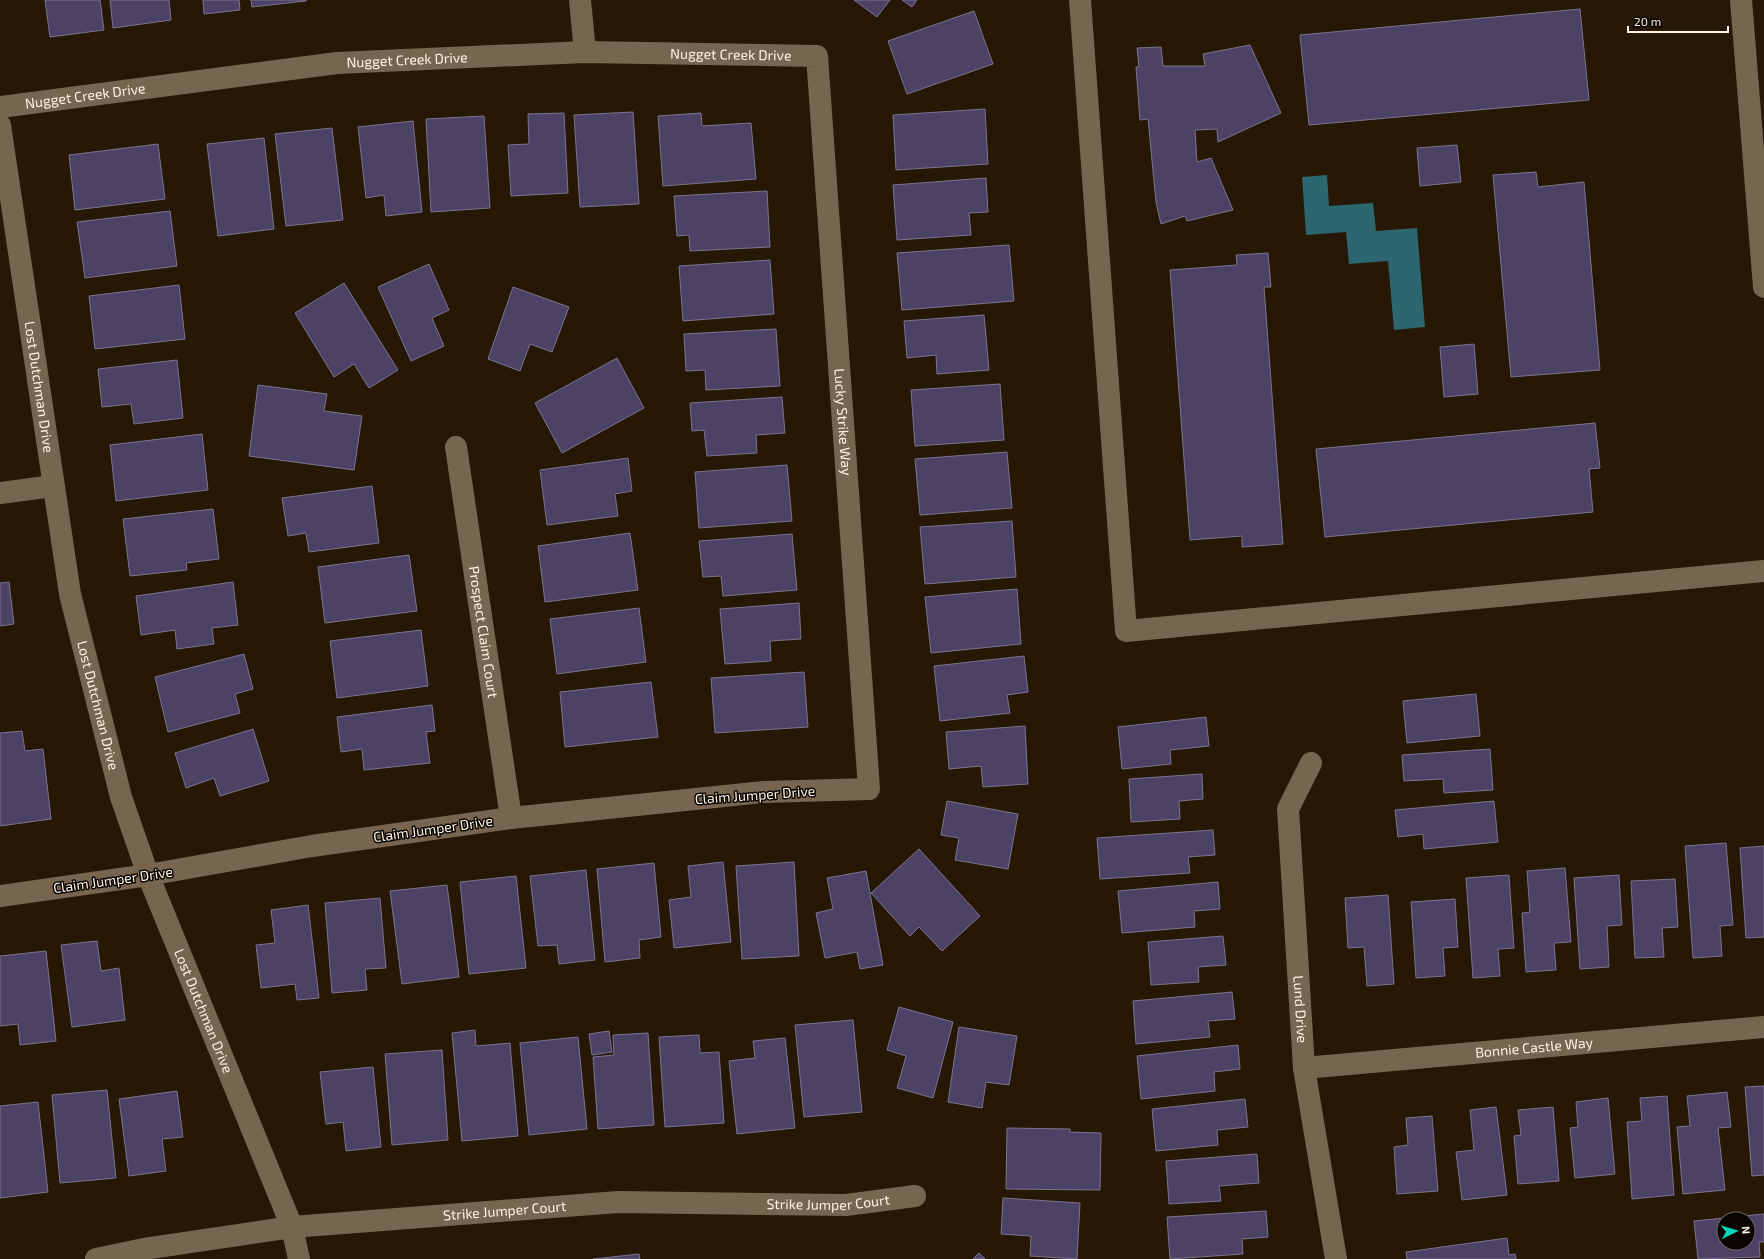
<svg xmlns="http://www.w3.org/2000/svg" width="1764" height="1259" font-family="'Exo 2',sans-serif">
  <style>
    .water { fill: #2c666f }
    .building { fill: #4c4266; stroke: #7b758f; fill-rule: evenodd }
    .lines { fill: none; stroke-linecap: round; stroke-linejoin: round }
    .minor { stroke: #77654f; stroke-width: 22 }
    .labels { text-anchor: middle; stroke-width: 3; stroke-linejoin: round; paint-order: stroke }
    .street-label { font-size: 14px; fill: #fdf3e6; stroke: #0a0501 }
  </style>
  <rect width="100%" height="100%" fill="#261804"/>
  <path class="water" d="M1327,175L1329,206L1373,203L1376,231L1417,228L1425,327L1394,330L1388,261L1349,264L1346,232L1306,235L1302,177Z"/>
  <path class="building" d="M45,0H100L104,30L50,37Z
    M110,0H169L171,20L113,28Z
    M203,0H239L240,10L204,14Z
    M251,0H306V1L252,7Z
    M854,0H890L877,17Z
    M902,0H917L912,7Z
    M1580,9L1589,100L1309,125L1300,35Z
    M974,11L993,64L907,94L888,41Z
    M1250,45L1281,113L1218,142L1217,129L1195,130L1197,162L1211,158L1233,210L1187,221L1185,216L1161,224L1156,202L1148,119L1140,120L1136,67H1139L1137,48L1161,47L1163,66H1205L1203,54Z
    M985,109L988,164L896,170L893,115Z
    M633,112L639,204L580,207L574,115Z
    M564,113L568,193L511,196L508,145L529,144L528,114Z
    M701,113L702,126L751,123L756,179L663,186L658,116Z
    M484,116L490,208L431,212L426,119Z
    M413,121L422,212L386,216L384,195L366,198L358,127Z
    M332,128L343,220L286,226L275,134Z
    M264,138L274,229L218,236L207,144Z
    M158,144L165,199L75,210L69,155Z
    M1457,145L1461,182L1420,186L1417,148Z
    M1536,172L1538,187L1584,182L1600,370L1511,377L1493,175Z
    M986,178L988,212L969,213L971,235L897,240L893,185Z
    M767,191L770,247L690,251L689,235L677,236L674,196Z
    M170,211L177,266L85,278L77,222Z
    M1009,245L1014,301L902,310L897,253Z
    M1268,253L1271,287H1264L1283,544L1242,547V536L1190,540L1170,270L1237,265L1236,255Z
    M770,260L774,314L683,321L679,266Z
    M429,264L449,310L432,318L444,346L411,361L378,287Z
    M344,283L398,370L369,388L354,364L334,377L295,313Z
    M179,285L185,339L95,349L89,296Z
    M513,287L569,307L552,352L530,344L520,371L488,359Z
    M984,315L989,370L937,374L936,355L907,358L904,321Z
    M776,329L780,386L706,390L705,370L686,371L684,334Z
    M1474,344L1478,394L1444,397L1440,347Z
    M617,358L644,408L562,453L535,403Z
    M177,360L183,418L134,424L131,404L102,407L98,369Z
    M1000,384L1004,440L915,446L911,390Z
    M258,385L327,394L324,411L362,416L354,470L249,456Z
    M782,397L785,433L756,435L757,453L707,456L704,430L692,431L690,403Z
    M1595,423L1600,468L1589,469L1593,512L1325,537L1316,449Z
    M202,434L208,490L116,501L110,445Z
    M1007,452L1012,508L920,515L915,459Z
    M628,458L632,491L615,494L618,516L547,525L540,470Z
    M787,465L792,521L699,528L695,472Z
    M372,486L379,543L309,552L306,533L288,536L282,498Z
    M213,509L219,559L186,563L187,570L130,576L123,519Z
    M1012,521L1016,577L925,584L920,527Z
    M630,533L638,590L545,602L538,546Z
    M792,534L797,590L723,596L721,576L703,577L699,541Z
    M409,555L417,611L325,623L318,567Z
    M9,582L14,624L0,626V583Z
    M233,582L238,625L212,628L214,644L177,649L175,630L141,635L136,596Z
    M1017,589L1021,644L931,653L925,597Z
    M799,603L801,639L770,641L771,661L725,664L720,609Z
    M639,608L646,662L557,674L550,619Z
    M421,630L428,686L337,698L330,641Z
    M244,654L253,689L235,694L240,713L168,732L155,677Z
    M1024,656L1028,692L1007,695L1010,713L940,721L934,666Z
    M804,672L808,727L715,733L711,678Z
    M651,682L658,737L565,747L560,692Z
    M1476,694L1480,736L1407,743L1403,701Z
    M432,705L435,731L426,732L430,763L364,770L362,749L341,752L337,717Z
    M1206,717L1209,746L1170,750L1171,764L1122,769L1118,727Z
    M1025,726L1028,784L983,787L981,766L949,769L946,732Z
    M253,729L269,781L220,796L214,778L186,788L175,753Z
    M22,731L25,751L43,749L51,819L0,826V733Z
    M1490,749L1493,790L1444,793L1443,779L1404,781L1402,755Z
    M1202,774L1203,799L1179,801L1180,819L1131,822L1129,779Z
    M947,801L1018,814L1008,869L955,860L959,838L941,835Z
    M1494,801L1498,842L1424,849L1423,834L1398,837L1395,810Z
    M1213,830L1215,855L1188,857L1190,873L1100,879L1097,838Z
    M1726,843L1733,925L1720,926L1722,956L1693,958L1685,846Z
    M1764,846V937L1746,938L1740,848Z
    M919,849L980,916L942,951L919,927L910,936L871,893Z
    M723,862L731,942L674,948L669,900L691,897L688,866Z
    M794,862L799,956L742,959L736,866Z
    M654,863L661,937L639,940L640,958L605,962L597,869Z
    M1565,868L1571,942L1554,943L1556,970L1526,972L1522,913L1530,912L1527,871Z
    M586,870L595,960L559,964L557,945L538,946L530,876Z
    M866,871L883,965L860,969L857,952L825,958L816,913L833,909L827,878Z
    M1509,875L1514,948L1498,949L1500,976L1473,978L1466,878Z
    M1619,875L1622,925L1607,926L1609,967L1580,969L1574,878Z
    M516,876L526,968L469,974L460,882Z
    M1675,879L1678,927L1662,928L1664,957L1635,958L1631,881Z
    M1218,882L1220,909L1194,911L1195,927L1122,933L1118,891Z
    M447,885L459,977L402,984L390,891Z
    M1388,895L1394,984L1367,986L1364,947L1348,948L1345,898Z
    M380,898L386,968L365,969L367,990L332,993L325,903Z
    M1455,899L1458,947L1443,948L1445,976L1416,978L1411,902Z
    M308,905L319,998L297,1000L295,984L261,988L256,945L275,943L271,910Z
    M1223,936L1226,965L1198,967L1199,982L1151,985L1148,942Z
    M97,941L101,971L119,968L125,1020L72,1027L61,945Z
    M46,951L56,1041L20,1045L18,1024L0,1026V956Z
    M1232,992L1235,1019L1208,1021L1210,1037L1136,1044L1133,1001Z
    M899,1007L953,1022L933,1098L897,1088L906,1056L887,1050Z
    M853,1020L862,1112L804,1117L795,1025Z
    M959,1027L1017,1036L1009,1085L986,1082L982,1108L948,1102Z
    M475,1030L476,1046L510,1043L518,1136L462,1141L452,1033Z
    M609,1031L612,1052L592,1055L589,1034Z
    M648,1033L654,1125L598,1129L593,1057L614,1055L613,1035Z
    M699,1035L700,1053L719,1052L724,1123L665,1127L659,1037Z
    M578,1037L587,1129L529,1135L520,1043Z
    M785,1038L795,1128L737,1134L729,1061L755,1058L753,1041Z
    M1238,1045L1240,1069L1214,1072L1215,1091L1141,1099L1137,1056Z
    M442,1050L448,1140L392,1145L385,1054Z
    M373,1067L381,1147L346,1151L343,1122L326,1124L320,1072Z
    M1764,1086V1175L1752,1176L1745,1087Z
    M107,1090L116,1178L60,1183L52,1095Z
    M177,1091L183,1137L162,1139L166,1171L129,1176L119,1099Z
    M1727,1092L1731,1127L1718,1128L1725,1190L1683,1194L1677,1127L1690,1126L1687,1096Z
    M1667,1096L1674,1195L1632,1199L1627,1122L1642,1121L1640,1098Z
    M1608,1098L1615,1174L1575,1178L1570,1128L1578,1127L1576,1102Z
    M1245,1099L1248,1127L1217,1130L1218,1145L1156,1151L1152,1109Z
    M38,1102L48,1192L0,1198V1106Z
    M1496,1107L1507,1195L1462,1200L1456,1152L1474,1150L1470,1110Z
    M1553,1107L1559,1181L1518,1184L1514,1136L1521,1135L1518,1110Z
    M1432,1116L1438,1191L1397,1194L1394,1147L1408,1145L1406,1118Z
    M1007,1128L1070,1129V1132L1101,1133L1100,1190L1006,1189Z
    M1257,1154L1259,1183L1219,1186L1221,1201L1169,1204L1166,1161Z
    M1003,1198L1080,1203L1077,1259L1030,1256L1031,1236L1001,1234Z
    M1266,1211L1268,1237L1242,1239L1243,1254L1170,1259L1167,1217Z
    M1764,1214V1242H1759L1760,1257L1698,1259L1694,1221ZM1724,1219H1748V1243H1724Z
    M1507,1238L1509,1255L1515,1254L1516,1259H1407L1406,1252Z
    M979,1253L985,1259H973Z
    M639,1254L640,1259H593Z"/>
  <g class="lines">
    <g class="minor">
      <path d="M580,0L585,52"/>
      <path d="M1080,0L1126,631L1764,571"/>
      <path d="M1741,0L1764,287"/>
      <path id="s1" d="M0,107L337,63L585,52L817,56L869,789L764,792L511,818L312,846L148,875L0,896"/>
      <path id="s2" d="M0,125L70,594L121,797L148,875L292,1227L299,1259"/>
      <path id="s3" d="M456,447L511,818"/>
      <path d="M0,493L53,486"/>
      <path id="s4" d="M1311,763L1288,809L1304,1068L1336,1259"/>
      <path id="s5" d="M1304,1068L1764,1027"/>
      <path id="s6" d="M96,1259L144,1249L292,1227L618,1202L846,1205L915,1196"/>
    </g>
  </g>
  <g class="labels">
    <g class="street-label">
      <text dy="5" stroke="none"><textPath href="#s1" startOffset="734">Nugget Creek Drive</textPath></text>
      <text dy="5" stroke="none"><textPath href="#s1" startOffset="410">Nugget Creek Drive</textPath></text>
      <text dy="5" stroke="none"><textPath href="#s1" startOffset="86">Nugget Creek Drive</textPath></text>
      <text dy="5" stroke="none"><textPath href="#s2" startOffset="265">Lost Dutchman Drive</textPath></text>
      <text dy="5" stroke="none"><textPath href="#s1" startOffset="1187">Lucky Strike Way</textPath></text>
      <text dy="5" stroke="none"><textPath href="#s3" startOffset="187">Prospect Claim Court</textPath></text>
      <text dy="5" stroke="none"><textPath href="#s2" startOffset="589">Lost Dutchman Drive</textPath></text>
      <text transform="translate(755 795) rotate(-4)" y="5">Claim Jumper Drive</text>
      <text transform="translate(433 829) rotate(-8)" y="5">Claim Jumper Drive</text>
      <text transform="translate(113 880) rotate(-8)" y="5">Claim Jumper Drive</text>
      <text dy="5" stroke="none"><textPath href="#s4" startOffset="252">Lund Drive</textPath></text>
      <text dy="5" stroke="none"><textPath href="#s2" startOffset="913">Lost Dutchman Drive</textPath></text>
      <text dy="5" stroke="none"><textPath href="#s5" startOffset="231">Bonnie Castle Way</textPath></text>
      <text dy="5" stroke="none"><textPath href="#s6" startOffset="736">Strike Jumper Court</textPath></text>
      <text dy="5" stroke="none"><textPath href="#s6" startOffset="412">Strike Jumper Court</textPath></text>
    </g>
  </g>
  <g transform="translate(1736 1231) rotate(85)"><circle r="19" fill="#0a0501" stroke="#6b645d"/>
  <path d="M0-3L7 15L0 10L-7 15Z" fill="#03d5b6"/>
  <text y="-6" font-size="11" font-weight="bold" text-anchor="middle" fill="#fdf3e6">N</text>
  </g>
  <path d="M1628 26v6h100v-6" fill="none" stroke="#fdf3e6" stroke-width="2"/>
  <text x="1634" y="26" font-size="12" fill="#fdf3e6" stroke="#0a0501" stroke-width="3" paint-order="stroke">20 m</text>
</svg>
